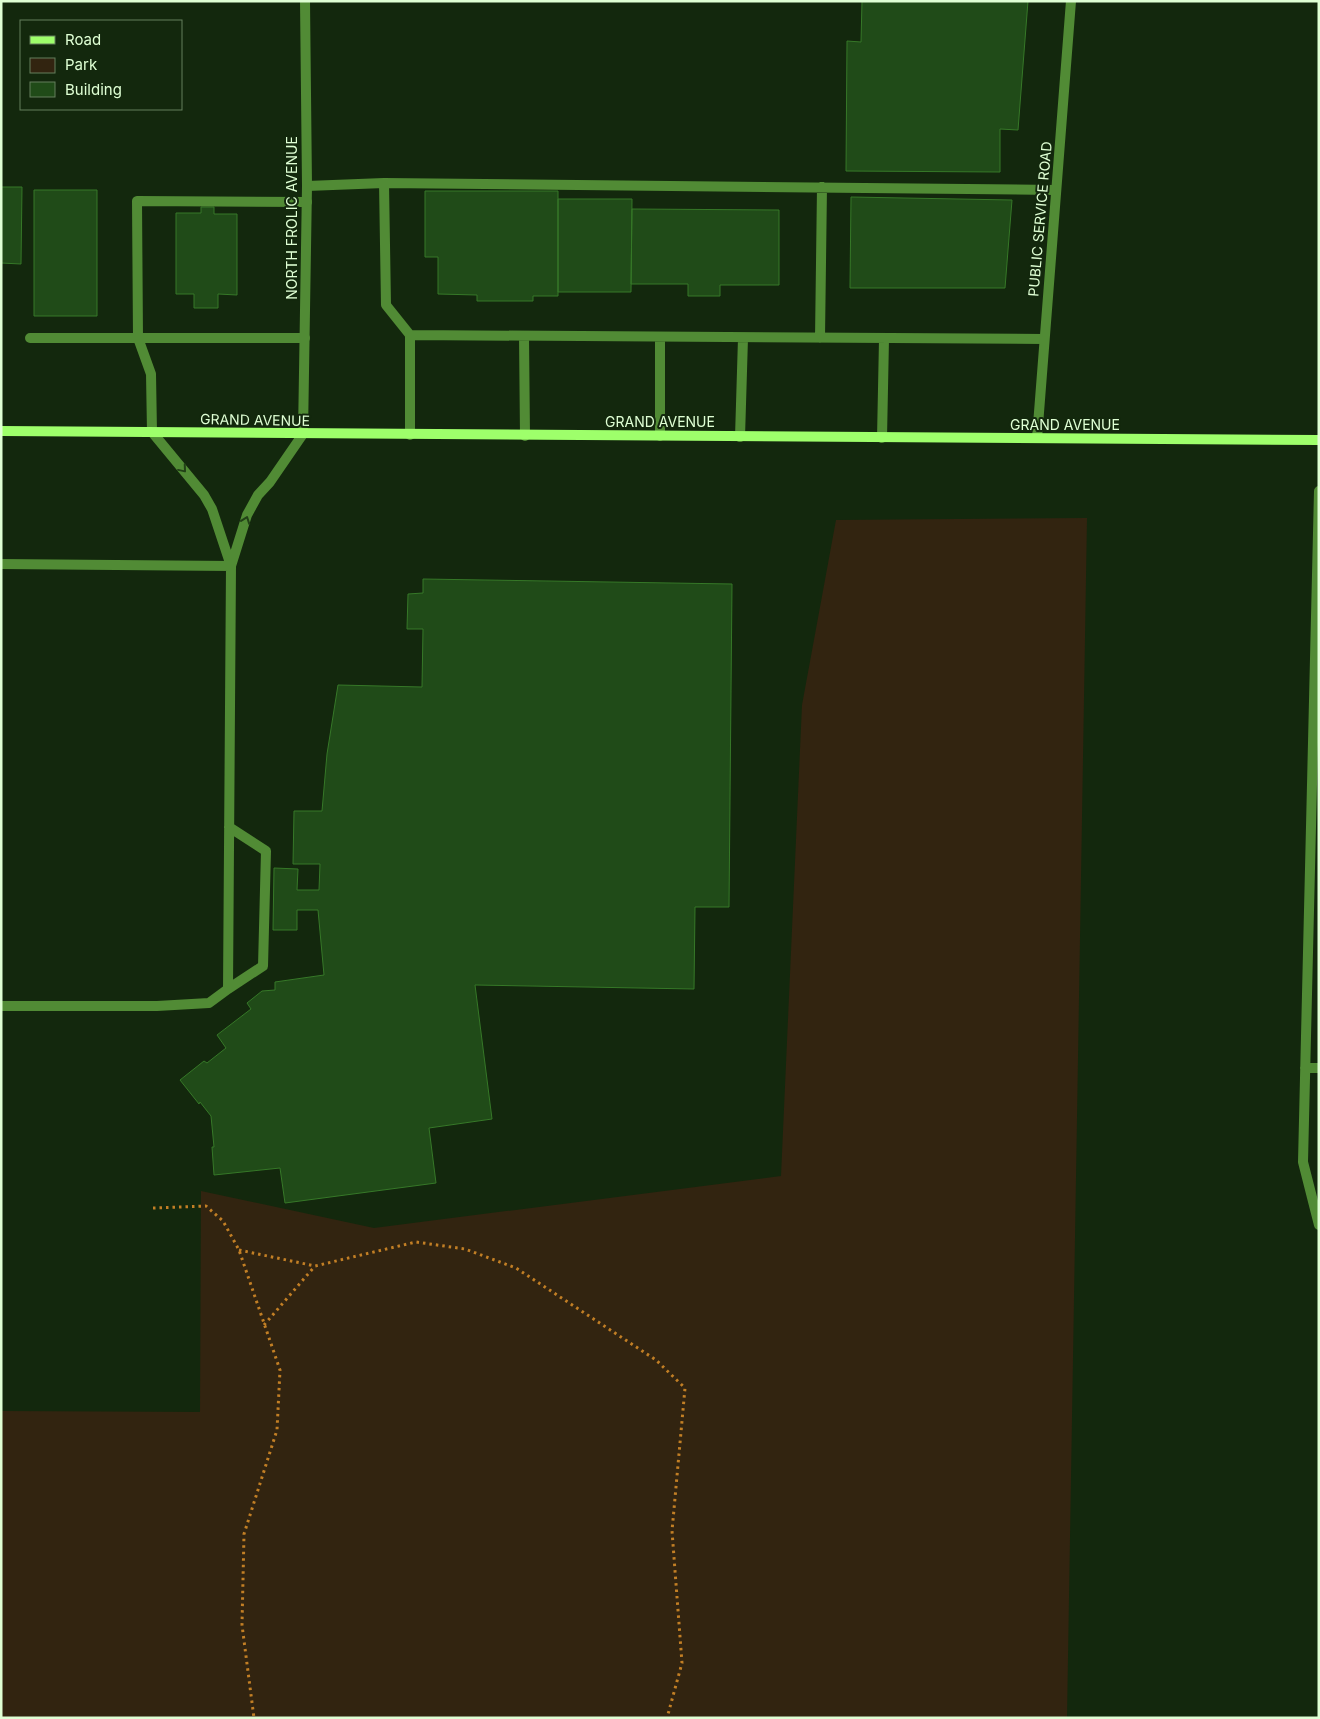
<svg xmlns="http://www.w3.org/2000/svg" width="1320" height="1719" font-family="Inter,sans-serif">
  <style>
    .green { fill: #322410 }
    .building { fill: #204b18; stroke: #367828 }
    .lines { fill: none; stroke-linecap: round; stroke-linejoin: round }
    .path { stroke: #c27f25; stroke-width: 3; stroke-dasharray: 2.5 4; stroke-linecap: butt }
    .lane { stroke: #518b35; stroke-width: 10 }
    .street { stroke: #518b35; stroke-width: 10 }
    .secondary { stroke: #9eff6b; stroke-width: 10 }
    .oneway { stroke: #224117 }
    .labels { text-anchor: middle; stroke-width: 4; stroke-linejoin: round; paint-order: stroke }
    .street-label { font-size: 14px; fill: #dfffd4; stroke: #13280d }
  </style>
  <rect width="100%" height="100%" fill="#13280d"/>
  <path class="green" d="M1087,518L1067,1718H1V1411L200,1412L201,1191L374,1228L781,1176L802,705L836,520Z"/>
  <path class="building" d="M862,1H1028L1018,130L1000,129V172L846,171L847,41L861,42Z
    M1,187H22L21,264L1,263Z
    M34,190H97V316H34Z
    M425,191H558V296H533V301H477V295L438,294V257H425Z
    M851,197L1012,200L1005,288H850Z
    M558,199H632L631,292H558Z
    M201,207H214V214H237V295L218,294V308H194V294H176V213H201Z
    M632,209L779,210V285H720V296H688V284H631Z
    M423,579L732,584L729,907H695L694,989L475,985L492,1119L429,1128L436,1183L285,1203L280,1168L214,1175L212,1147H214L211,1116L200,1102L199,1104L180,1080L204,1061L207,1063L226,1048L217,1035L251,1009L247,1003L262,991L275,990V982L324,975L318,910H297V930H273L274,868L298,869L297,890H319L320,864H293L294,811H322L327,754L338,685L422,687L423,629H407L408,594L423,593Z"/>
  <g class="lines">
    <path class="path" d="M153,1208L206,1206L223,1221L239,1250L280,1370L277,1430L244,1534L242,1625L254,1718
      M239,1250L315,1266L416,1242L465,1249L516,1268L656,1360L685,1388L672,1531L682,1663L667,1718
      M264,1325L315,1266"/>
    <path class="lane" d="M384,183L386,305L410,335
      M307,186L384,183L1056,190
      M524,336L525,436
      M660,337V436
      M30,338H305
      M820,338L822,187
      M410,435V335L1044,339
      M740,437L743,338
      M882,438L884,339
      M1319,491L1303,1162L1319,1225
      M1,564L231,566
      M231,566L212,509L204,495L152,432L151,374L138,338L137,201L307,202
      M228,989L263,966L266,851L229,827
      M1,1006H157L209,1003L228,989L231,566L247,515L258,495L270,482L303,434
      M1305,1068H1319"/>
    <path class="street" d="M303,434L307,186L305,1
      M1037,438L1071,1"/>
    <path class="secondary" d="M1,431L1319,440"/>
  </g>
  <defs><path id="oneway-chevron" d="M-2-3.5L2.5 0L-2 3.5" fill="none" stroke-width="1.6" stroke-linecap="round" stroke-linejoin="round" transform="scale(1.25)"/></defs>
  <g class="oneway">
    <use href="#oneway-chevron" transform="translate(183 469) rotate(50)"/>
    <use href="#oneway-chevron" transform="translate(246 520) rotate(-70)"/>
  </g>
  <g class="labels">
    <g class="street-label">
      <text transform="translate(292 218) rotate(-90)" y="5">NORTH FROLIC AVENUE</text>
      <text transform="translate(1040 219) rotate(-85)" y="5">PUBLIC SERVICE ROAD</text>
      <text transform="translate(255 420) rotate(1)" y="5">GRAND AVENUE</text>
      <text x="660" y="427">GRAND AVENUE</text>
      <text x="1065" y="430">GRAND AVENUE</text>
    </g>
  </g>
  <rect width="1320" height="1719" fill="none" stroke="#dfffd4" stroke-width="5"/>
  <rect x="20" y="20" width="162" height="90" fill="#13280d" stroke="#657e5d"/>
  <rect x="30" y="36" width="25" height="8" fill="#9eff6b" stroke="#657e5d"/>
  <text x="65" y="45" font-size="15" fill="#dfffd4">Road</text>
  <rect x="30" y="58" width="25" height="15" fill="#322410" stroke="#657e5d"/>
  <text x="65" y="70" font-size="15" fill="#dfffd4">Park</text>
  <rect x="30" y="82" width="25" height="15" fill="#204b18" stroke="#657e5d"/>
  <text x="65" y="95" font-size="15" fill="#dfffd4">Building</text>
</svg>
